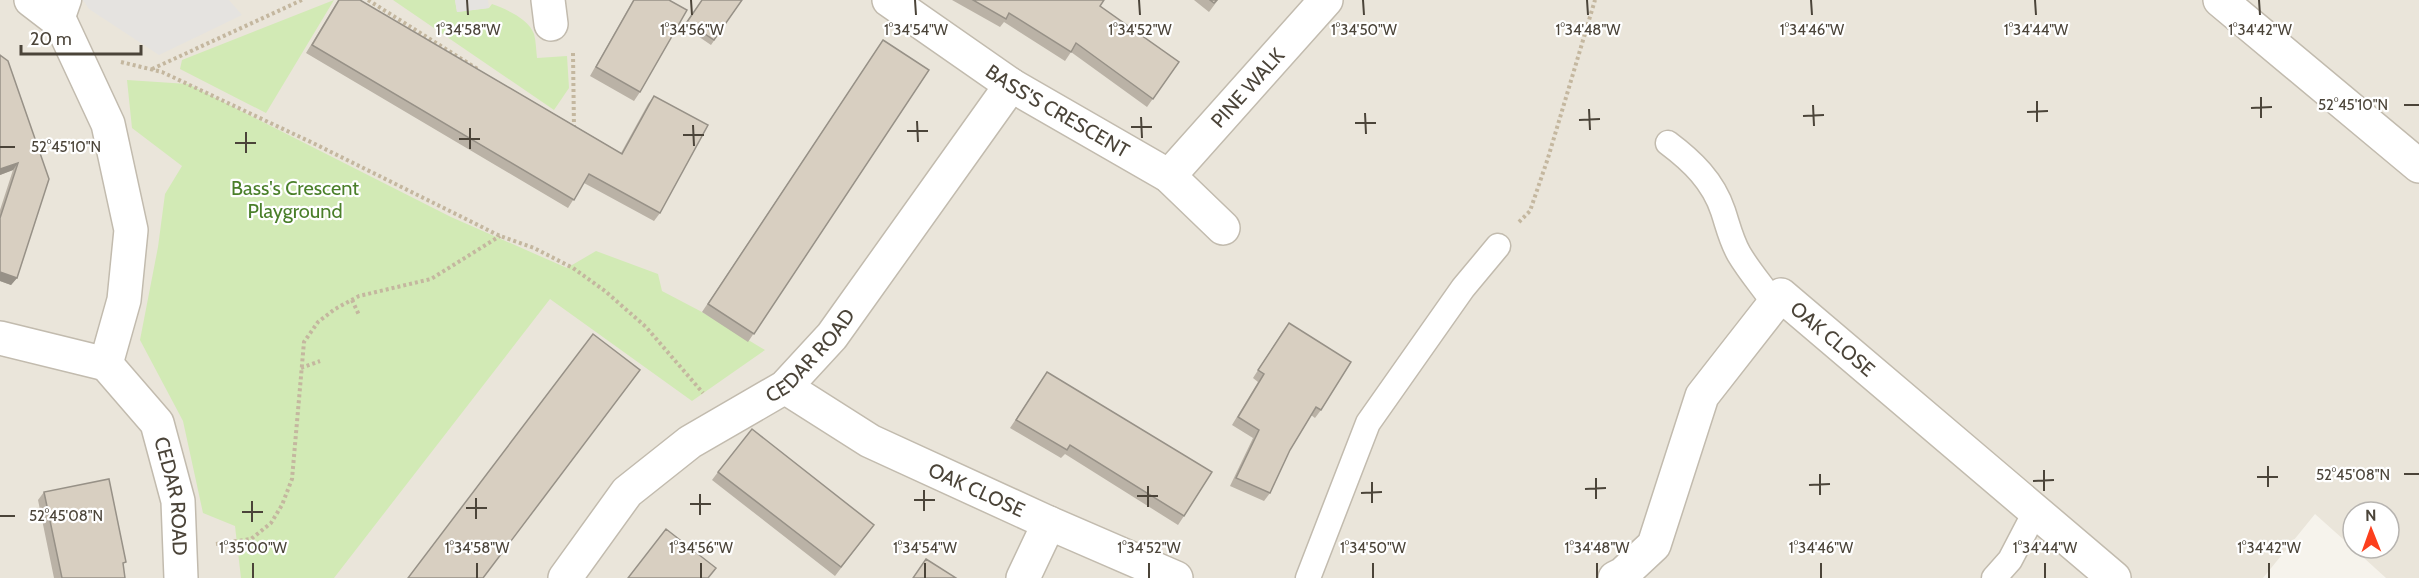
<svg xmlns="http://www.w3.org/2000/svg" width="2419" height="578" font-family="Cabin,sans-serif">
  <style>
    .residential { fill: #eae5da }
    .green { fill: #d2eab5 }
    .parking { fill: #e5e3e0 }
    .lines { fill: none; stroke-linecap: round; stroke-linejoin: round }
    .service-casing { stroke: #c2bbae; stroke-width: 27 }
    .minor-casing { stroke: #c2bbae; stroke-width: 36 }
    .path { stroke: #c4b79f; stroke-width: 4; stroke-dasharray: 3 3; stroke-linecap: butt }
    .service { stroke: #fff; stroke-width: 24 }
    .minor { stroke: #fff; stroke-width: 33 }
    .wall { fill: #bab2a6 }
    .shaded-wall { fill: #979187 }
    .building { fill: #d8cfc1; stroke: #979187; stroke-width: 1.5 }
    .ticks { fill: none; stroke: #4b4439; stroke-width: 2 }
    .labels { text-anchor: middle; stroke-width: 4.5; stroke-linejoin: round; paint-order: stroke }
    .street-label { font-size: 20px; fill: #4b4439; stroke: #fff }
    .park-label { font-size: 20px; fill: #4a7f2a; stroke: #fff }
    .ticks-label { font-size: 15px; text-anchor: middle; fill: #4b4439; stroke: #fff; stroke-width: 4.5; stroke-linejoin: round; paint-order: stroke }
  </style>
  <rect width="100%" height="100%" fill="#f6f3ec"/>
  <path class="residential" d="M0,0H2419V578H2386L2353,548H2389V512H2353V548L2315,514L2263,578H0Z"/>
  <path class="green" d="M334,0L266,113L180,69L182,60Z
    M393,0H455L457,12L489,8L492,4C506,9 529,19 534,34C536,41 536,50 537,58L567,56L569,88L554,110Z
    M127,80L188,84L451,217L567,268L596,251L658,274L662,291L702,312L765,350L692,401L550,299L334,578H241L235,526L203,513L183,421L140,340L158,247L165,194L182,166L132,128Z"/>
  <path class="parking" d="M83,0H229L242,15L159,55L89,9Z
    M455,0H488L489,8L457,12Z"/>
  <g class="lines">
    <defs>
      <path id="service" d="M61,23L69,0
        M1668,143C1692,161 1713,181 1723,211C1728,226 1731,240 1739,254C1749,271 1763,287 1774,303
        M1308,578L1368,423L1463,288L1498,246
        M1994,578L2010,560L2035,512"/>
      <g id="minor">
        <path d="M31,0L61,23L108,124L131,230L124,300L106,364"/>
        <path d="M548,0L551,24"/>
        <path id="s1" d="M889,0L1011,85L1169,176L1223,228"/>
        <path d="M2220,0L2419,166"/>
        <path id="s2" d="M1169,176L1326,0"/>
        <path d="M0,338L106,364"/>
        <path id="s3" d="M106,364L157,423L178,501L181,578"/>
        <path id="s4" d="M785,387L870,441L1049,523L1176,578"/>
        <path id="s5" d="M565,578L627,492L690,442L785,387L832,336L1011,85"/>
        <path d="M1023,578L1049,523"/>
        <path id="s6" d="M1615,578L1623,574L1654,545L1702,396L1781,295L2114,578"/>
      </g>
    </defs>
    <use href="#service" class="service-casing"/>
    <use href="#minor" class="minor-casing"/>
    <path class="path" d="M368,0L479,70
      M573,53L574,129
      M121,62L162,72L315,144L500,236L534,248L573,268L605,291L646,327L703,393
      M152,69L302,0
      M1519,222L1530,211L1548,158L1595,0
      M352,300L359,315
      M301,368L320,361
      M216,544L251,539L271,523L282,505L292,479L304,342L318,322L335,309L359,296L431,279L500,236"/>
    <use href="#service" class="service"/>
    <use href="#minor" class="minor"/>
  </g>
  <path class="wall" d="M338,0H360L621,153L648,104L654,96L660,213L654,221L584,183L568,208L306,53Z
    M633,0H669L640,92L634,101L590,76Z
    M702,0H742L711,45L683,26Z
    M952,0H1104L1100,6L1179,62L1147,107L1071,52L1065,61L1004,22L1000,27Z
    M1194,0H1218L1209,12Z
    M883,40L929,70L748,342L702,312Z
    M0,55L49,179L17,278L11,285L0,281V210L13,170L0,175Z
    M1283,331L1321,410L1315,418L1311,415L1290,450L1270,493L1264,501L1230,486L1253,438L1232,425L1258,382L1253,378Z
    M1047,372L1184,516L1178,525L1065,454L1061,458L1010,428Z
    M718,472L868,533L835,576L712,480Z
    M44,492L123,567L125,578H54L38,500Z"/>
  <path class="shaded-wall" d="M18,163L13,170L0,175V169Z
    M0,272L17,278L11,285L0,281Z"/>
  <path class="building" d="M339,0H360L622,154L654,96L708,125L660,213L589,174L574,200L312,45Z
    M634,0H669L687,10L640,92L596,67Z
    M702,0H742L714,40L687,22Z
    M973,0H1104L1100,6L1179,62L1153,99L1076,43L1071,52L1009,13L1006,19Z
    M1210,0H1217L1214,3Z
    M883,40L929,70L754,334L708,304Z
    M0,55L8,61L49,179L17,278L0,272V218L18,163L0,169Z
    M1289,323L1351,362L1321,410L1316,407L1290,450L1270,493L1236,478L1259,430L1238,417L1264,374L1258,370Z
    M593,334L640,370L483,578H408Z
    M1047,372L1212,472L1184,516L1070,445L1067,450L1016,420Z
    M752,429L874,525L841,567L718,472Z
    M109,479L126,562L123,563L125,578H62L44,492Z
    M666,529L716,568L708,578H628Z
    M926,559L956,578H913Z"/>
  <path class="ticks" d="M467,0L468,15M691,0L692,15M915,0L916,15M1139,0L1140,15M1363,0L1364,15M1587,0L1588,15M1811,0L1812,15M2035,0L2036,15M2259,0L2260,15M2261,97V118M2037,101V122M1813,105L1814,126M2404,105H2419M2251,108L2272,107M1589,109L1590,130M2027,112L2048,111M1365,113L1366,134M1803,116L1824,115M1141,117L1142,138M1579,120L1600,119M917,121L918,142M1355,123H1376M693,125L694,146M1131,127H1152M470,128V149M907,131H928M246,132V153M683,135H704M459,139H480M235,143H256M0,147H15M2268,466V487M2044,470V491M1820,474V495M2404,474H2419M2257,477H2278M1596,478V499M2033,481L2054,480M1372,482V503M1809,485L1830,484M1148,486V507M1585,489L1606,488M924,490V511M1361,493L1382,492M700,494V515M1137,496H1158M476,498V519M914,500H935M252,501V522M690,504H711M466,508H487M242,512H263M0,516H15M253,563V578M477,563V578M701,563V578M925,563V578M1149,563V578M1373,563V578M1597,563V578M1821,563V578M2045,563V578M2269,563V578"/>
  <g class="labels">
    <g class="street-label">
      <text dy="7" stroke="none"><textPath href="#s2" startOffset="118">PINE WALK</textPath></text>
      <text dy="7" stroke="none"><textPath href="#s1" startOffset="202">BASS'S CRESCENT</textPath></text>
      <text dy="7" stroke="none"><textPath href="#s6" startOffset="404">OAK CLOSE</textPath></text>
      <text dy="7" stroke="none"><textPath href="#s5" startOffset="336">CEDAR ROAD</textPath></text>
      <text dy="7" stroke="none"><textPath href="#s4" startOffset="218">OAK CLOSE</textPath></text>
      <text dy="7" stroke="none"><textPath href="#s3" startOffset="153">CEDAR ROAD</textPath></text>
    </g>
    <g class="park-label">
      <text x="295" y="195">Bass's Crescent<tspan x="295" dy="23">Playground</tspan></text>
    </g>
  </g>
  <g class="ticks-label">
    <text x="468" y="35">1°34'58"W</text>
    <text x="692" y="35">1°34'56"W</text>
    <text x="916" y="35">1°34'54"W</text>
    <text x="1140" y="35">1°34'52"W</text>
    <text x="1364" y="35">1°34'50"W</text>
    <text x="1588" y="35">1°34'48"W</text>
    <text x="1812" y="35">1°34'46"W</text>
    <text x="2036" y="35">1°34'44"W</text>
    <text x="2260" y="35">1°34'42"W</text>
    <text x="2353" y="110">52°45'10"N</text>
    <text x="66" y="152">52°45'10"N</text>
    <text x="2353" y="480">52°45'08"N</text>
    <text x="66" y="521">52°45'08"N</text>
    <text x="253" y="553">1°35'00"W</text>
    <text x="477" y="553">1°34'58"W</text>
    <text x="701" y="553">1°34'56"W</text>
    <text x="925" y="553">1°34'54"W</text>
    <text x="1149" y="553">1°34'52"W</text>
    <text x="1373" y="553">1°34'50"W</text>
    <text x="1597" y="553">1°34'48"W</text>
    <text x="1821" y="553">1°34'46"W</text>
    <text x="2045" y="553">1°34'44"W</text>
    <text x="2269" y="553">1°34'42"W</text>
  </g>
  <g transform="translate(2371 530) rotate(359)"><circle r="28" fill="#ffffff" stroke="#b7b4b0" stroke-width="1.5"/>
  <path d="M0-4.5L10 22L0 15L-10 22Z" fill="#fc3f1d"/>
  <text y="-9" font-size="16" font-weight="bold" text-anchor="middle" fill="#4b4439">N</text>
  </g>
  <path d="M21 45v9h120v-9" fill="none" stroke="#4b4439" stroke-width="3"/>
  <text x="30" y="45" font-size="18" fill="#4b4439" stroke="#ffffff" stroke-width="4.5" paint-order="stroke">20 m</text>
</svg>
